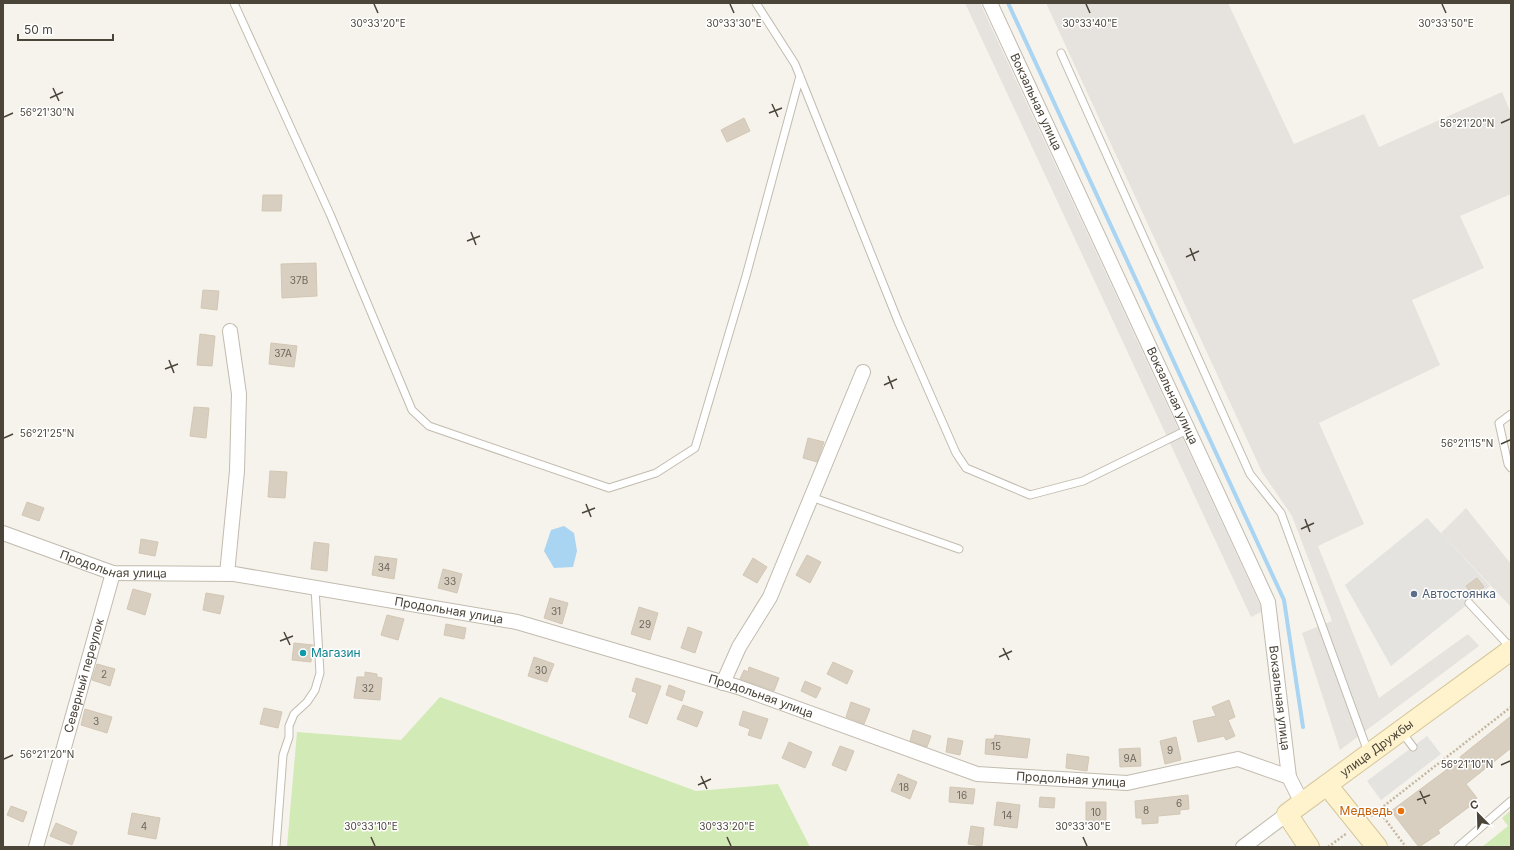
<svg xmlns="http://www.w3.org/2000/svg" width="1514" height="850" font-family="Inter,sans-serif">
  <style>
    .industrial { fill: #e6e2dd }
    .green { fill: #d2eab5 }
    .parking { fill: #e5e3e0 }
    .water { fill: #a9d4f2 }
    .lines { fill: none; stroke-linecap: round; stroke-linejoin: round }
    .stream { stroke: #a9d4f2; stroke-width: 4 }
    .building { fill: #d8cfc1; stroke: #d3c7b4 }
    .lane-casing { stroke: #c2bbae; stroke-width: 9 }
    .street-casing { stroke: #c2bbae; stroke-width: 16 }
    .secondary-casing { stroke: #d6c79b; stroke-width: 22 }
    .path { stroke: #c4b79f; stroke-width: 2.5; stroke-dasharray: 2 2; stroke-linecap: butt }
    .lane { stroke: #fff; stroke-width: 7 }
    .street { stroke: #fff; stroke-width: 14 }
    .secondary { stroke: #fff3cd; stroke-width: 20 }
    .ticks { fill: none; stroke: #4b4439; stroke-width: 1.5 }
    .service-dot { fill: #5c6f8a; stroke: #fff; stroke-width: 1.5 }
    .culture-dot { fill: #0f9aa8; stroke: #fff; stroke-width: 1.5 }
    .food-dot { fill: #e8710a; stroke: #fff; stroke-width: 1.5 }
    .labels { text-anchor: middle; stroke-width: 3; stroke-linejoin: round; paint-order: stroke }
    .number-label { font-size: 10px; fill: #6e675b }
    .street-label { font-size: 12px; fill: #4b4439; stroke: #fff }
    .service-label { font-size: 12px; fill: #4e5e75; stroke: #fff; text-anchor: start }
    .culture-label { font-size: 12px; fill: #0d838f; stroke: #fff; text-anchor: start }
    .food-label { font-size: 12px; fill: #c56008; stroke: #fff; text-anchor: end }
    .ticks-label { font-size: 10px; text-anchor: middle; fill: #4b4439; stroke: #fff; stroke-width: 3; stroke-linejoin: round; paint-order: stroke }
  </style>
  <rect width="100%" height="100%" fill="#f6f3ec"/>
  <path class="industrial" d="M965,3H980L1263,611L1251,617Z
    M1046,3H1228L1294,144L1364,114L1379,147L1502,92L1511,113V194L1460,216L1484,268L1412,300L1440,365L1319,423L1364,524L1318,546L1379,698L1468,634L1479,646L1340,750L1302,633L1332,621L1292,516L1262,472Z
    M1466,508L1511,564V607L1441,533Z"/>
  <path class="green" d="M440,697L696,791L778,784L810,847H287L297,732L401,740Z
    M1511,810V847H1482L1508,826L1502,818Z"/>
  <path class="parking" d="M1427,518L1490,586L1391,666L1345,585Z
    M1427,736L1441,754L1381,800L1367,781Z"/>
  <path class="water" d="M564,526L574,533L577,551L573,567L554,568L544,551L551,530Z"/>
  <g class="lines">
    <path class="stream" d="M1008,3L1284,600L1303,727"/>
  </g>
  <path class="building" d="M744,118L750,131L727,142L721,130Z
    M263,195H282L281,211H262Z
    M316,263L317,296L282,298L281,264Z
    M203,290L219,291L217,310L201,308Z
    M200,334L215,336L212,366L197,365Z
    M271,343L297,346L294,367L269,364Z
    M194,407L209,408L206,438L190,436Z
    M808,438L824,442L817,462L803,458Z
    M270,471L287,472L285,498L268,497Z
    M27,502L44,508L39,521L22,515Z
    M141,539L158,542L155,556L139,553Z
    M314,542L329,544L327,571L311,569Z
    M807,555L821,562L810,583L796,575Z
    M375,556L397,559L394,579L372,575Z
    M753,558L767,567L757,583L743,575Z
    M443,569L462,574L457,593L438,588Z
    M1477,578L1484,587L1473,596L1466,586Z
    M133,589L151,594L145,615L127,609Z
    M206,593L224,596L220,614L203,610Z
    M550,598L568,603L562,624L544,618Z
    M639,607L658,613L650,640L631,634Z
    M387,615L404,619L398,640L381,635Z
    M446,624L466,628L464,639L444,635Z
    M688,627L702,632L695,653L681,648Z
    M294,643L313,645L311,662L292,660Z
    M534,657L554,664L547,682L528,676Z
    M833,662L853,671L847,684L827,674Z
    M97,664L115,669L110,686L92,680Z
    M749,667L779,678L774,691L740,679L744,670L748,672Z
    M365,672L377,674V677L382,678L380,700L354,698L357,677H365Z
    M636,678L661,686L647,724L629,717L637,693L632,691Z
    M805,681L821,688L816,698L801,691Z
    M669,685L685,691L682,701L666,695Z
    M1229,700L1235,717L1228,720L1235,736L1226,740L1224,736L1198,742L1193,721L1216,716L1212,707Z
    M851,702L870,709L864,724L846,717Z
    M683,705L703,712L697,727L677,719Z
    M264,708L282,712L278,728L260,724Z
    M85,709L112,717L107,733L81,725Z
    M743,711L768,719L761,739L748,735L750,729L739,725Z
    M1511,716V748L1466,784L1477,798L1471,802L1473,804L1438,830L1440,833L1419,847L1391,811L1461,759L1460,757Z
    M913,730L931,736L927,747L910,741Z
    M995,735L1030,739L1027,758L985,754L986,739H994Z
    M1176,737L1181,760L1165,764L1160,741Z
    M948,738L963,741L960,755L946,752Z
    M789,742L812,752L805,768L782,758Z
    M840,746L854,751L846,771L832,765Z
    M1140,748L1141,766L1120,767L1119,749Z
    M1067,754L1089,757L1087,771L1066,768Z
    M898,774L917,782L910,799L891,791Z
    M950,787L975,789L973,804L949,802Z
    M1188,795L1189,809L1180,810V814L1158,816V823L1142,824V818H1136L1135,801Z
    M1040,797L1055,798L1054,808L1039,807Z
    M997,802L1020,805L1017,828L994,825Z
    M1086,802H1106V826H1090V823H1086Z
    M11,806L27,812L23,822L7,815Z
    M132,813L160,818L156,839L128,834Z
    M56,823L77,832L72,845L50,836Z
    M971,826L984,828L982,846L968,844Z"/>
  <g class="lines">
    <defs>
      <path id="lane" d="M234,3L330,214L412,410L429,426L609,488L656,473L695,448L746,276L800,76
        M756,3L795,64L898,321L956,453L966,468L1030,495L1083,481L1187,430
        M1061,53L1250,474L1281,513L1368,752
        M1511,414L1499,423L1508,464L1511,468
        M811,497L959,549
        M1469,603L1511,648
        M1401,731L1413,747
        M276,847L283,755L289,737V726L294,714L307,702L315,690L320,673L315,588
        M1458,847L1511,801"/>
      <g id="street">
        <path id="s1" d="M990,3L1268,602L1289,777L1302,803"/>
        <path id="s2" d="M3,533L113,573L234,574L517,622L738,687L977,774L1127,783L1238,759L1289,777"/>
        <path d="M227,574L237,471L239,394L230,331"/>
        <path d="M723,683L739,647L770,597L863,372"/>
        <path id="s3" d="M36,847L113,573"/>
        <path d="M1243,847L1287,814"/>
      </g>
      <g id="secondary">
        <path d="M1327,785L1377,847"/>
        <path id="s4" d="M1309,847L1287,814L1511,650"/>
      </g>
    </defs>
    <use href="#lane" class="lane-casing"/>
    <use href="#street" class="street-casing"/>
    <use href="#secondary" class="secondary-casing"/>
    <path class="path" d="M1379,811L1406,847
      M1371,816L1511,707
      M1328,847L1347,833"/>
    <use href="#lane" class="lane"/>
    <use href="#street" class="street"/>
    <use href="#secondary" class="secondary"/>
  </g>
  <path class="ticks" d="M374,4L378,13M730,4L734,13M1086,4L1090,13M1442,4L1446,13M53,88L59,101M50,98L63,92M772,104L778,117M769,113L782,108M4,117L13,113M1501,123L1510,119M471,232L476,245M467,241L480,236M1190,248L1195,261M1186,257L1199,251M169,360L174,373M165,369L178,364M888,376L893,389M884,385L897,379M4,438L13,434M1501,444L1510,440M586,504L591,517M582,513L595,508M1305,519L1310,532M1301,529L1314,523M284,632L290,645M280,641L293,636M1003,648L1009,660M999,657L1012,651M4,759L13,755M1501,765L1510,761M701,776L707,789M698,785L711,779M1420,791L1426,804M1417,800L1430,795M371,837L375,846M727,837L731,846M1083,837L1087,846"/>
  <circle class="service-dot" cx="1414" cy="594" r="4"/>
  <circle class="culture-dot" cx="303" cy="653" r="4"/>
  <circle class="food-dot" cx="1401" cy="811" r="4"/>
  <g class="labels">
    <g class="number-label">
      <text x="299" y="284">37В</text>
      <text x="283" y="357">37А</text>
      <text x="384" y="571">34</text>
      <text x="450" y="585">33</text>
      <text x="556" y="615">31</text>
      <text x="645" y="628">29</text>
      <text x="541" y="674">30</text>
      <text x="104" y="678">2</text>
      <text x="368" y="692">32</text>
      <text x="96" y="725">3</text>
      <text x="996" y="750">15</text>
      <text x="1170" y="754">9</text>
      <text x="1130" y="762">9А</text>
      <text x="904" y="791">18</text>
      <text x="962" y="799">16</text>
      <text x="1179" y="807">6</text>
      <text x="1146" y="814">8</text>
      <text x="1096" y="816">10</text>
      <text x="1007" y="819">14</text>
      <text x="144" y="830">4</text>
    </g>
    <g class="street-label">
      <text dy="4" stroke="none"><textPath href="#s1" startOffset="109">Вокзальная улица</textPath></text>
      <text dy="4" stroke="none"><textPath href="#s1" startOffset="433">Вокзальная улица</textPath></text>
      <text dy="4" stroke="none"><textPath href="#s2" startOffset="116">Продольная улица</textPath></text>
      <text dy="4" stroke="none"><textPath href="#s2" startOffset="456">Продольная улица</textPath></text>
      <text dy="4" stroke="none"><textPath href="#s3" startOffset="178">Северный переулок</textPath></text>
      <text dy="4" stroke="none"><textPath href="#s2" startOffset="780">Продольная улица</textPath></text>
      <text dy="4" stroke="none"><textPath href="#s1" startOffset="757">Вокзальная улица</textPath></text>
      <text dy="4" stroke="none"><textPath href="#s4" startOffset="151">улица Дружбы</textPath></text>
      <text dy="4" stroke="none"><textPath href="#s2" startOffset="1104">Продольная улица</textPath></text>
    </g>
    <g class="service-label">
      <text x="1422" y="598">Автостоянка</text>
    </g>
    <g class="culture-label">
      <text x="311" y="657">Магазин</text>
    </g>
    <g class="food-label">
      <text x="1393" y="815">Медведь</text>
    </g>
  </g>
  <g class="ticks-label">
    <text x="378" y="27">30°33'20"E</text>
    <text x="734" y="27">30°33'30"E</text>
    <text x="1090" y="27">30°33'40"E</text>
    <text x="1446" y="27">30°33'50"E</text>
    <text x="47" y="116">56°21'30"N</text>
    <text x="1467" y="127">56°21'20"N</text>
    <text x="47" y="437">56°21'25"N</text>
    <text x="1467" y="447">56°21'15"N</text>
    <text x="47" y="758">56°21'20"N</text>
    <text x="1467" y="768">56°21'10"N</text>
    <text x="371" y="830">30°33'10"E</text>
    <text x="727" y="830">30°33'20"E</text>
    <text x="1083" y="830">30°33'30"E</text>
  </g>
  <rect width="1514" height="850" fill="none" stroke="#4b4439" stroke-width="8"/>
  <g transform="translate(1478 814) rotate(337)" stroke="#ffffff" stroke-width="3" paint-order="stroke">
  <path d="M0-3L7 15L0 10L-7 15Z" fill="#4b4439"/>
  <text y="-6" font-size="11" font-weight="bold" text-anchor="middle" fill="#4b4439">С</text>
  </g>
  <path d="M18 34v6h95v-6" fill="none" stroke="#4b4439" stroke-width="2"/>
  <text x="24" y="34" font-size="12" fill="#4b4439" stroke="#ffffff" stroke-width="3" paint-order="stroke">50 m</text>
</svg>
